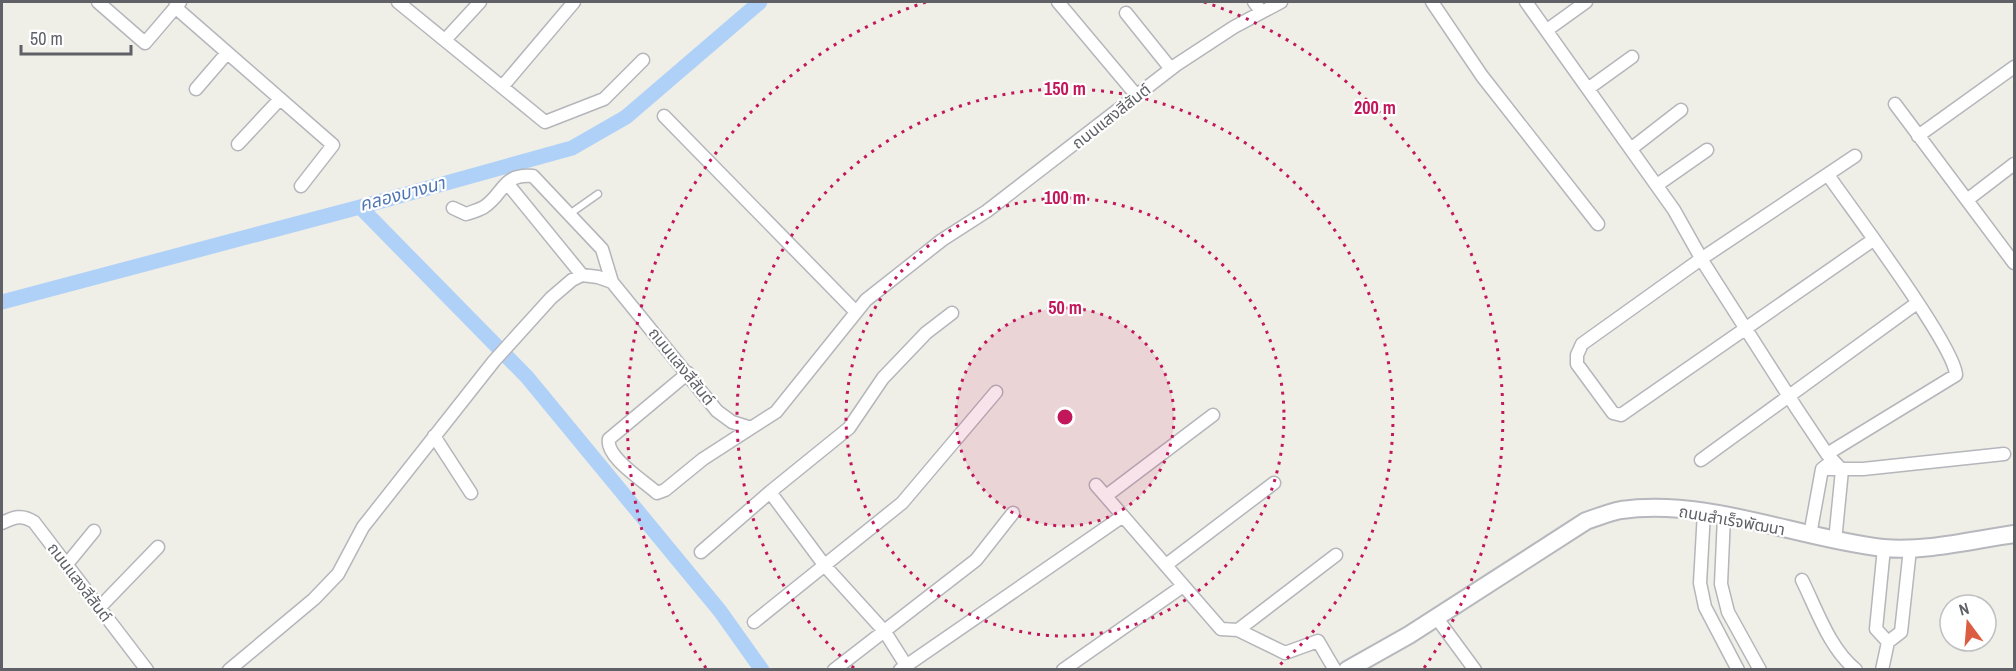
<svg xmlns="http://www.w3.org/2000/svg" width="2016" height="671" font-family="'Archivo Narrow','Noto Sans Thai',sans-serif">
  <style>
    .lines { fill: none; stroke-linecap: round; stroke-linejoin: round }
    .canal { stroke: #afd1f8; stroke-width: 15 }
    .lane-casing { stroke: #b4b6bb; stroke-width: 9 }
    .street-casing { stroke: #b4b6bb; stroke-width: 15 }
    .secondary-casing { stroke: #b6b8bd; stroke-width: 20 }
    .lane { stroke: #fff; stroke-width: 6 }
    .street { stroke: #fff; stroke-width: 12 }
    .secondary { stroke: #fff; stroke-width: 16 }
    .ring { fill: none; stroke: #c2185b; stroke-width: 3; stroke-dasharray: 3 6 }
    .labels { text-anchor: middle; stroke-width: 4.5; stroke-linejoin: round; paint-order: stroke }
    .street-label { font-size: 16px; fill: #5f6166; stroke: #fff }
    .water-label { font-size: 18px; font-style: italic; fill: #5076b2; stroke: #fff }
    .centre { fill: #c2185b; stroke: #fff; stroke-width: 3 }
    .ring-label { font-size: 18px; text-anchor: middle; font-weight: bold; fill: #c2185b; stroke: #fff; stroke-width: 4.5; stroke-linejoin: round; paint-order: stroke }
  </style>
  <rect width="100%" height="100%" fill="#efeee7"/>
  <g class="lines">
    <path class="canal" d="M360,207L527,377L720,611L762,670
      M2,302L360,207L572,148L626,117L760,2"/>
    <defs>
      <path id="lane" d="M571,213L598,194"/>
      <path id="street" d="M98,2L145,43L180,2
        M398,2L545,122L604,99L643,60
        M1058,2L1137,96
        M1254,2L1261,11
        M1432,2L1482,76L1598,224
        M1526,2L1674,210L1705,265L1797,409L1827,454L1842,470L1835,541
        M175,7L333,145L301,186
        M1126,13L1171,69
        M1547,30L1586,2
        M445,40L480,2
        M502,87L574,2
        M1589,88L1632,57
        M196,89L227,53
        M1895,104L2014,263
        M664,116L855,311
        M1918,136L2014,67
        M238,144L280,99
        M1632,148L1681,110
        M1855,156L1701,259L1582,344L1577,355V364L1613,413L1621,415L1873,240
        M507,183L582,275
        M1657,185L1707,150
        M1967,200L2014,164
        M453,208L466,214C472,212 479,210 484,207C504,194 502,173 533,176L602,249L612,282
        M688,373L609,439C605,457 644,481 657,493L665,490L703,459L751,428
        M434,436L471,493
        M1827,454L1956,375C1955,346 1850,207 1828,175
        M1701,460L1917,303
        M1822,469H1863L2004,454
        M1096,485L1221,629L1238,630L1285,653L1318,641L1335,670
        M1106,496L1213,415
        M1704,512L1700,583L1705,607L1738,670
        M1724,517L1721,584L1728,612L1760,670
        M2,523C14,517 22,514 34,522L147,670
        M1810,535L1822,469L1827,465
        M1884,548L1876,629L1888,642
        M701,552L770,492
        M67,564L94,531
        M1166,565L1274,483
        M1802,580C1817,610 1829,648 1856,670
        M99,608L158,547
        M1436,617L1475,670
        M754,622L902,503L996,392
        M1238,630L1336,555
        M229,670L314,599L338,574L363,527L494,361L551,298L572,280L582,275L598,277L612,282L717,411L732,422L751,428L776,412L866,300L942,240L987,211L1176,65L1234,27L1281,2
        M834,670L976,560L1013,513
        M900,670L1123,516
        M909,670L885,632L825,566L770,492L849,428L883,378L926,333L952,313
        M1063,670L1183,586
        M1882,670L1888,642L1901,632L1910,549"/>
      <path id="secondary" d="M1347,670L1409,635L1586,521C1598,517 1610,512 1621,510C1709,498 1796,538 1883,548C1926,552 1972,540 2014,534"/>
    </defs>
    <use href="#lane" class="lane-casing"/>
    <use href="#street" class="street-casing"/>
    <use href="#secondary" class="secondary-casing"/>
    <use href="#lane" class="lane"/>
    <use href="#street" class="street"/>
    <use href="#secondary" class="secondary"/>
  </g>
  <circle cx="1065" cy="417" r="109" fill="#c2185b" fill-opacity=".12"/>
  <g class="ring">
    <circle cx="1065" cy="417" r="109"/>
    <circle cx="1065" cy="417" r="219"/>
    <path d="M854 668A328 328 0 1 1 1276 668"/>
    <path d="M706 668A438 438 0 0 1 926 2M1204 2A438 438 0 0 1 1424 668"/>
  </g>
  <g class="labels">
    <g class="street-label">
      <text transform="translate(1111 116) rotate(-38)" y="6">ถนนแสงสีสันต์</text>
      <text transform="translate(682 366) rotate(51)" y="6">ถนนแสงสีสันต์</text>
      <text transform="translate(1732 520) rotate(10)" y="6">ถนนสำเร็จพัฒนา</text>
      <text transform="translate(80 582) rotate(53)" y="6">ถนนแสงสีสันต์</text>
    </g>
    <g class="water-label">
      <text transform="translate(402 194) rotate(-15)" y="6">คลองบางนา</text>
    </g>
  </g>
  <circle cx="1065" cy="417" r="9" class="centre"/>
  <g class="ring-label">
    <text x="1065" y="95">150 m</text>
    <text x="1375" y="114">200 m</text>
    <text x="1065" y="204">100 m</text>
    <text x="1065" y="314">50 m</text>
  </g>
  <rect width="2016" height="671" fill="none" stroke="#5f6166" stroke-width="6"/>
  <g transform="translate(1968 623) rotate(344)"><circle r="28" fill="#ffffff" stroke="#bfc0c2" stroke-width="1.5"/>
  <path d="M0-4.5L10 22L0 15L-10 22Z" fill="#db5e42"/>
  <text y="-9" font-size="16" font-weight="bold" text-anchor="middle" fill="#5f6166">N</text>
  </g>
  <path d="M21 45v9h110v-9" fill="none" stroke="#5f6166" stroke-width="3"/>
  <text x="30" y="45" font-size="18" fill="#5f6166" stroke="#ffffff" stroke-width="4.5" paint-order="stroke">50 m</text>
</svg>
